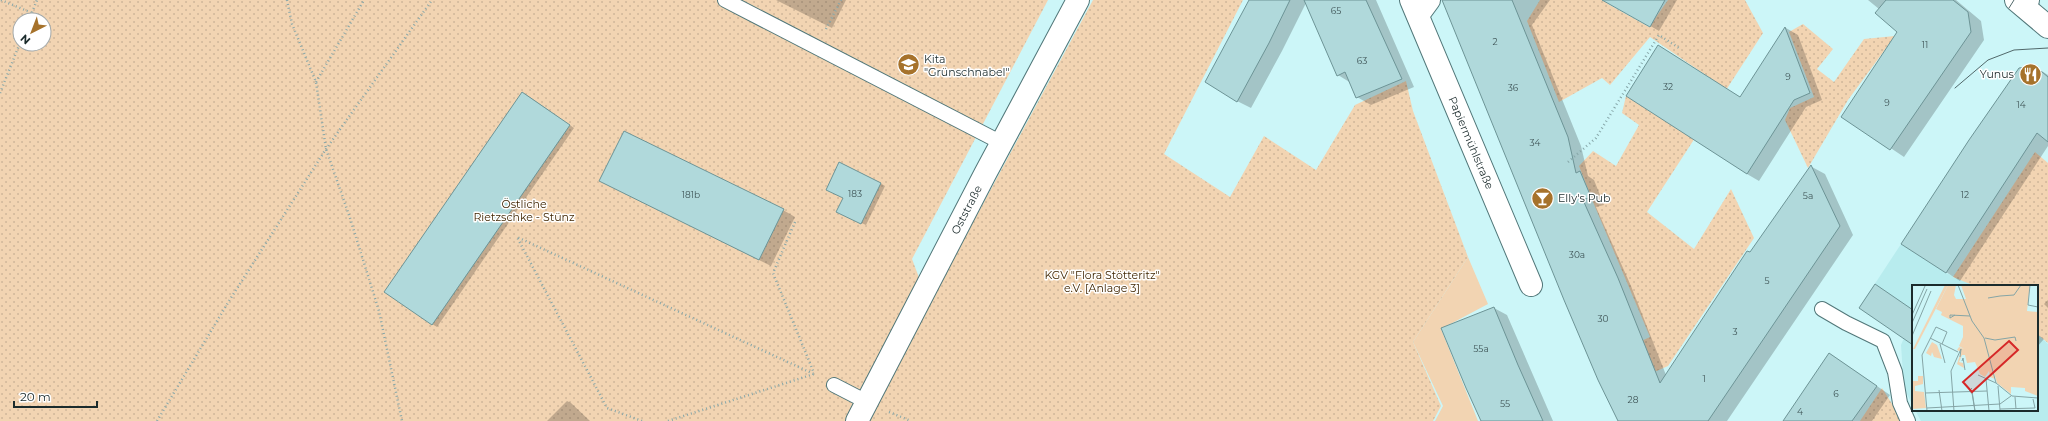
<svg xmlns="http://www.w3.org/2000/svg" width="2048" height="421" font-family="Montserrat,sans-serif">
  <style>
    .built { fill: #b8ecee }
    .grass { fill: #f2d4b2 }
    .park { fill: url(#park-dots); fill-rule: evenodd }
    .shadow { fill: #0003 }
    .building { fill: #b0d9db; stroke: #6d9496 }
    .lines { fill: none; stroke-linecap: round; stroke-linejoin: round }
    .service-casing { stroke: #517779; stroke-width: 16 }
    .minor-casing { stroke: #517779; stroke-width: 24 }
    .tertiary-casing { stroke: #517779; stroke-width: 24 }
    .path { stroke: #87a7a9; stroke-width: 2.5; stroke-dasharray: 1 3; stroke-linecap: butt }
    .service { stroke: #fff; stroke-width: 14 }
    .minor { stroke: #fff; stroke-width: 22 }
    .tertiary { stroke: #fff; stroke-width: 22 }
    .tram { stroke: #51686a; stroke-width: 1 }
    .labels { text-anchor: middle; stroke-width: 3; stroke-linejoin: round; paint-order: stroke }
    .number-label { font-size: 9px; fill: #405658 }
    .poi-label { font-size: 11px; fill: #1b2b2c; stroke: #fff; text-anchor: start }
    .street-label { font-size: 11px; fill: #1b2b2c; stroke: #fff }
    .park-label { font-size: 11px; fill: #402602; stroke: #fff }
    .inset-road { fill: none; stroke: #85a5a6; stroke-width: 1 }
    .view { fill: #d62828; fill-opacity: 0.15; stroke: #d62828; stroke-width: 2 }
    .inset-edge { fill: none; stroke: #1b2b2c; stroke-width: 2 }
  </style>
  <defs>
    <pattern id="park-dots" width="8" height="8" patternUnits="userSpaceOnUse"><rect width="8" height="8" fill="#f2d4b2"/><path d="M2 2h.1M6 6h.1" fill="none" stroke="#cfb699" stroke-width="1.8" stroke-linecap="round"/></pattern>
  </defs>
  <rect width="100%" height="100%" fill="#ccf6f8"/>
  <path class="built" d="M1901,244L1946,273L1976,286H1913V406L1904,388L1901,345L1904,338L1859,308Z
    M2037,334L2048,344V421H1921L1915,410H2037Z"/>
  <path class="grass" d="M1468,257L1488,304L1441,329L1478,421H1435L1443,406L1413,342Z"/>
  <path class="park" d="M0,0H1048L912,259L929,304L1093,0H1243L1164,154L1230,197L1264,136L1316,170L1355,105L1406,81L1413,111L1468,257L1413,342L1441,406L1433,421H0ZM20,20H44V44H20Z
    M1540,0H1605L1608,4L1649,27L1668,0H1745L1763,33L1647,212L1694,249L1731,189L1754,238L1668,366L1609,392L1595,362L1650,337L1593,202L1579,166L1593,151L1616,166L1639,125L1622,113L1626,96L1678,129L1710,78L1650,37L1610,85L1602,78L1559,102L1527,21Z
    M1803,24L1833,49L1817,69L1834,82L1864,39L1895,36L1848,100L1808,168L1785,120L1790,108L1814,97L1789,32Z
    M2035,152L2048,163V343L2037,334V286H1975L1953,277Z
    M1882,388L1903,421H1860Z"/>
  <path class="shadow" d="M776,0H846L832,28Z
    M1250,0H1376L1414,87L1371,105L1357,97L1351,83L1338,75L1306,3L1282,51L1251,108L1237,101Z
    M1451,0H1550L1532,25L1581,146L1588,176L1594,180L1604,205L1596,207L1631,286L1666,375L1812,167L1825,174L1853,235L1727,421H1619Z
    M1606,0H1677L1659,31Z
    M1868,0H1956L1981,21L1984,40L1904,157L1843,116L1899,32L1879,9Z
    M1786,28L1798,35L1822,100L1806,107L1759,181L1747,174L1659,46L1741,98Z
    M2035,67L2048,75V146L1960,281L1946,272Z
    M527,95L574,128L437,327L432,324Z
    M600,181L783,210L795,217L771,266Z
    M880,183L885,186L866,225L841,214Z
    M2048,300V308L2044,304Z
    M1494,308L1507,315L1553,421H1482Z
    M2037,334L2044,339L2037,347Z
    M1830,354L1890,395L1872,421H1785Z
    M567,401L571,403L590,421H547Z"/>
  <path class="building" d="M1249,0H1290L1269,43L1237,102L1205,82Z
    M1304,0H1366L1402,79L1356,98L1345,72L1337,76Z
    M1442,0H1512L1568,137L1576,173L1580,171L1591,197L1583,200L1618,278L1660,383L1747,251L1750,252L1811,165L1840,226L1708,421H1618L1598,380L1564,300Z
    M1602,0H1665L1650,27Z
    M1886,0H1953L1968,12L1971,32L1890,150L1841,117L1897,32L1875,13Z
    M1785,27L1810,93L1794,100L1747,174L1626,96L1658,45L1740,97Z
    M2035,66L2048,77V142L2037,133L1946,273L1901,244L1969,140L2019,68Z
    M522,92L570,125L432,325L384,292Z
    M624,131L784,209L759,260L599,181Z
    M839,162L881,183L861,224L836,212L843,198L826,190Z
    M1875,284L1913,310V345L1859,308Z
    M1494,307L1518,365L1543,421H1481L1466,388L1441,328Z
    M1829,353L1877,386L1852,421H1783Z"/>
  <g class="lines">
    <defs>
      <path id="service" d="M725,0L1002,143
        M1822,309L1846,323L1883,341L1895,372L1900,403L1908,421
        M834,385L867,402"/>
      <path id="minor" d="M2016,0L2048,27
        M1418,15L1429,0"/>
      <g id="tertiary">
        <path id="s1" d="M1411,0L1531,285"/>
        <path d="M2024,6L2028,0"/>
        <path id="s2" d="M857,421L985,174L1078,0"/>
      </g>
    </defs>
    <use href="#service" class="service-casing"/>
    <use href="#minor" class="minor-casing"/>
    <use href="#tertiary" class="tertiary-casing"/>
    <path class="path" d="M1,0L32,13
      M287,0L292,24L316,82L326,149L350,218L379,311L402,421
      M29,20L37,0
      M826,29L841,0
      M316,82L364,0
      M0,93L20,43
      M1568,162L1596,138L1659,35L1679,48
      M795,222L773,273L814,373
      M889,412L911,421
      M157,421L229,301L326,149L432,0
      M642,421L607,408L517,237L816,375
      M668,421L814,374"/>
    <use href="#service" class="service"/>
    <use href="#minor" class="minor"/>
    <use href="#tertiary" class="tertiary"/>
    <path class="tram" d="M2009,8L2014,0
      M1955,88L1988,60L2014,50L2048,48"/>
  </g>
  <defs>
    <symbol id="school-disc" viewBox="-11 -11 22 22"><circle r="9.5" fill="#a6722b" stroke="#fff"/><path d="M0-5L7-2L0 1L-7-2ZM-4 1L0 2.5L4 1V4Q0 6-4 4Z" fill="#fff"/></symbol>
    <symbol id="restaurant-disc" viewBox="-11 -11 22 22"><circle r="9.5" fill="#a6722b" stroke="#fff"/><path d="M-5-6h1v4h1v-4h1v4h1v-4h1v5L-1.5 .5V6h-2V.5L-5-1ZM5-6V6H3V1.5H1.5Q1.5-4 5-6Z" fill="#fff"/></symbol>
    <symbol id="bar-disc" viewBox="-11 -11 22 22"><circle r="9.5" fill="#a6722b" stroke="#fff"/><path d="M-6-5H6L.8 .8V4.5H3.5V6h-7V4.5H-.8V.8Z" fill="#fff"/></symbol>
  </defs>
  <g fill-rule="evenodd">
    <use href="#school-disc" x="896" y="52" width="25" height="25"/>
    <use href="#restaurant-disc" x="2018" y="62" width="25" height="25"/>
    <use href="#bar-disc" x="1530" y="186" width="25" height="25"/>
  </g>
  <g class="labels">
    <g class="number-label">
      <text x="1336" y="14">65</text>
      <text x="1495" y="45">2</text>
      <text x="1925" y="48">11</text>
      <text x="1362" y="64">63</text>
      <text x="1788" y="80">9</text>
      <text x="1668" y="90">32</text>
      <text x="1513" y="91">36</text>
      <text x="1887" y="106">9</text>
      <text x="2021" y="108">14</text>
      <text x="1535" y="146">34</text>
      <text x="855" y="197">183</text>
      <text x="691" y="198">181b</text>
      <text x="1965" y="198">12</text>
      <text x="1808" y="199">5a</text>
      <text x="1577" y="258">30a</text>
      <text x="1767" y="284">5</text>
      <text x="1603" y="322">30</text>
      <text x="1735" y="335">3</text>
      <text x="1481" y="352">55a</text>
      <text x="1704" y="382">1</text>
      <text x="1836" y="397">6</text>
      <text x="1633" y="403">28</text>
      <text x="1505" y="407">55</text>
      <text x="1800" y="415">4</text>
    </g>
    <g class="poi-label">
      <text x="924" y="63">Kita<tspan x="924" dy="13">"Grünschnabel"</tspan></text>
      <text x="2014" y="78" text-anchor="end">Yunus</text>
      <text x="1558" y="202">Elly's Pub</text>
    </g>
    <g class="street-label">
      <text dy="4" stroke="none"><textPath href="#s1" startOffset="155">Papiermühlstraße</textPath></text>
      <text dy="4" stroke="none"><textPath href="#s2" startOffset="238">Oststraße</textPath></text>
    </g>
    <g class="park-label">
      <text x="524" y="208">Östliche<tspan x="524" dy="13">Rietzschke - Stünz</tspan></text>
      <text x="1102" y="279">KGV "Flora Stötteritz"<tspan x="1102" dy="13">e.V. [Anlage 3]</tspan></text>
    </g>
  </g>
  <g transform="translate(1912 285)">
    <rect width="126" height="126" fill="#ccf6f8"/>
    <path d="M33,0H36L3,64H1Z" fill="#f2d4b2"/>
    <path d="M36,0H44L42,10L44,14H54L49,0H118L115,26L126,27V111L113,106V103L99,102V109L85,98L79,78L83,94L78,92L77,86L73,92L68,89L63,77L55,78L53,70H50L47,77L51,78L52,83L45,79L49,67L45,65L47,62L52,64L47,61L51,52V41L29,30L30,27L24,24ZM20,57L25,60L30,74L22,72L20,67L19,71L14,68ZM6,91H11V99L3,101V106L12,107L14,123L0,124V96H6Z" fill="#f2d4b2"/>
    <path class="inset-road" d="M46,0L60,36L72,53L84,98M118,0L116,20L126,22M88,11L102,10L109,0M76,13L88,11M0,30L13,1M43,30L38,33V30L58,31M0,38L15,4M24,42L35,47L30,59M0,51L19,6M18,53L46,67M73,53L83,55L103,52L104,56M28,59L33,78M50,76L51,73L53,85M66,90L84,98L100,111L126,113M74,94L77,126M86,101L88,125M60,103L57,106L60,108L63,126M27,105L30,126M60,106L63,126M13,108L75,106M103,112L104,124M15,123L88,119L99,111M88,124L123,123L121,114M15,126L10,70L24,42M42,126L39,86L49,64L48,72"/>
    <path class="view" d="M97,56L106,65L60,107L51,97Z"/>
    <rect width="126" height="126" class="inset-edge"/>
  </g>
  <g transform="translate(32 32) rotate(222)"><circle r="19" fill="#ffffff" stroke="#a4aaab"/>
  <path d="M0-3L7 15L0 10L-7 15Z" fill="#a6722b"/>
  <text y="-6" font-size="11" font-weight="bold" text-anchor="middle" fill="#1b2b2c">N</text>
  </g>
  <path d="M14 401v6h83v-6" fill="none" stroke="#1b2b2c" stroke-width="2"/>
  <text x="20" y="401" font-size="12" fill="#1b2b2c" stroke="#ffffff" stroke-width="3" paint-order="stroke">20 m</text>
</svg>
